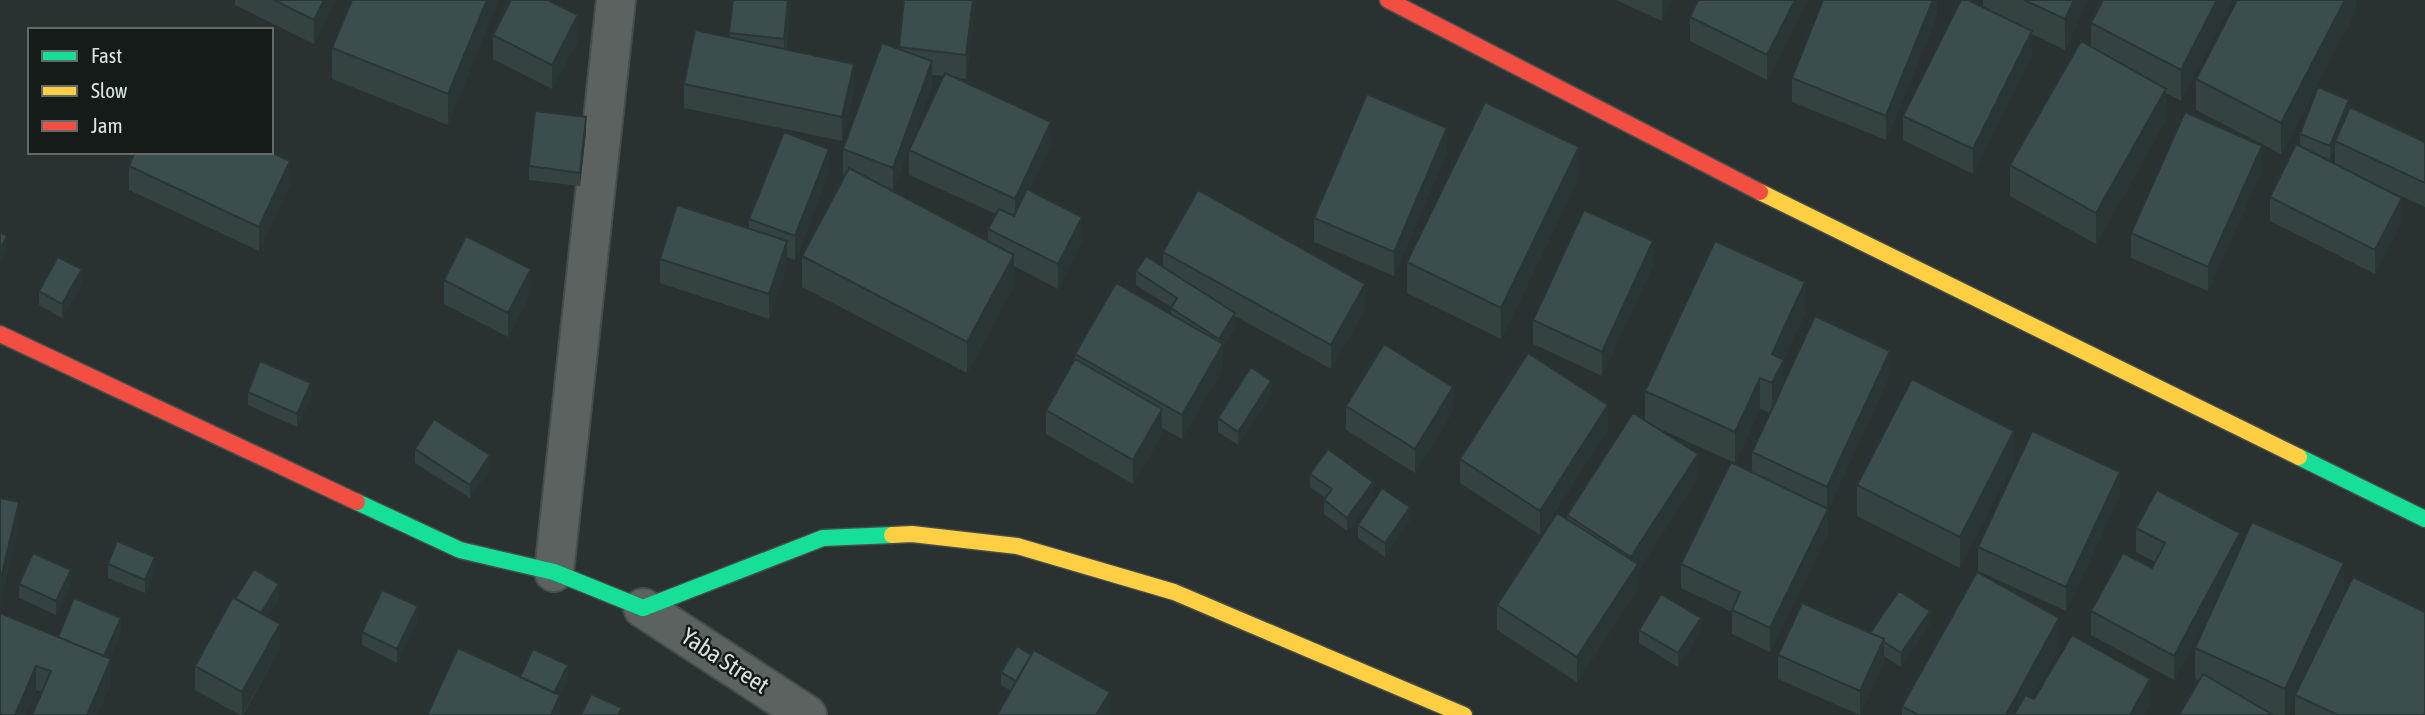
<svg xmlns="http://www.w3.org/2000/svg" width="2425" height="715" font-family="'Asap Condensed',sans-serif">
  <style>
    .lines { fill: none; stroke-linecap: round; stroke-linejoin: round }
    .street-casing { stroke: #464e4c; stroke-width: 42 }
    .fast-casing { stroke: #464e4c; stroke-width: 19 }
    .slow-casing { stroke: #464e4c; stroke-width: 19 }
    .jam-casing { stroke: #464e4c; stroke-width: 19 }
    .street { stroke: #5b6260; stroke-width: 38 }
    .fast { stroke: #16e098; stroke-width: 16 }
    .slow { stroke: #ffcf43; stroke-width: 16 }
    .jam { stroke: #f24e42; stroke-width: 16 }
    .wall { fill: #344242; fill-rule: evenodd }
    .shaded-wall { fill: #2a3636 }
    .building { fill: #3c4d4d; stroke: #2a3636; stroke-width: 2 }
    .labels { text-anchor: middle; stroke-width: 5; stroke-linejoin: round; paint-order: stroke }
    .street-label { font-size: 24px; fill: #d9e3e0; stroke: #141b19 }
  </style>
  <rect width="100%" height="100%" fill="#293230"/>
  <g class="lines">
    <defs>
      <path id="street" d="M554,572L616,0
        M643,608L807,715"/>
      <path id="fast" d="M2299,457L2425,519
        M357,502L460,550L554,572L643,608L823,538L892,535"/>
      <path id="slow" d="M1760,192L2299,457
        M892,535L912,534L1017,546L1174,592L1464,715"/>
      <path id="jam" d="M1388,0L1760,192
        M0,334L357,502"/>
    </defs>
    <use href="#street" class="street-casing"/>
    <use href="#fast" class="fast-casing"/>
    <use href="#slow" class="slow-casing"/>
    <use href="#jam" class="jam-casing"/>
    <use href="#street" class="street"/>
    <use href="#fast" class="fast"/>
    <use href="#slow" class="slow"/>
    <use href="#jam" class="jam"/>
  </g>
  <path class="wall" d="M235,0H336L314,44L235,5Z
    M498,0L448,125L332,79V48Z
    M733,0H791L786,49L854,88L842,141L684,108V84L729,37Z
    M904,0H976L966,79L956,78L1051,146L1030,190L1082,241L1058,289L1014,266V286L967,373L802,287V256L845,174H843V149L899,49ZM932,75L944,76L909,150V175L996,214L988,229V241L893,192L932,85Z
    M1616,0H1672L1662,21Z
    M1807,0L1767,80L1690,41V17Z
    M1937,0V16L1886,140L1792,102V78Z
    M1983,0H2088L2065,50L2032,34V55L1973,174L1903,140V116L1983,7Z
    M2103,0H2233L2181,101L2166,93V120L2096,244L2010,196V165L2091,46V23Z
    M2356,0V11L2281,154L2196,110V79Z
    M493,35L578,40L552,89L493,59Z
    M2349,109L2425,142V207L2377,185L2402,222L2375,274L2270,221V197L2300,146V134ZM2335,149V163L2316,154L2330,160Z
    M586,131L580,186L529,180V166Z
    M1447,152L1394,276L1314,242V218Z
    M129,166L290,185L259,251L129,190Z
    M2262,170L2208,291L2131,258V233Z
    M829,174L795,260L787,257V265L769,319L660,283V259L749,228V219Z
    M1579,178L1501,339L1407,293V262Z
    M1163,252L1365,309L1331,369L1235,316V327L1223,347V368L1182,439L1162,428V434L1133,484L1046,434V410L1075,359V354L1171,314V307L1136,285V271L1163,267Z
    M1653,265L1602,376L1533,344V320Z
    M444,280L531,293L508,337L444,304Z
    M82,283L62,318L39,305V291Z
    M1805,313L1783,360L1784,383L1890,375L1828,509V533L1770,652L1732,634V612L1681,588V564L1752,472V452L1770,413L1760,409L1735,463L1651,425L1698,478L1638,571V589L1577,682L1497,630V605L1567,519V515L1645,421V391Z
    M248,392L311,396L297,427L248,405Z
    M1271,394L1238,445L1218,432V418Z
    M1346,406L1453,411L1415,473L1346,430Z
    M1608,429L1540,535L1460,483V459Z
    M415,449L490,468L470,498L415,463Z
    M2014,462L1960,568L1857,516V485Z
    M1310,474L1373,496L1347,531L1324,514V500L1325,498L1310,487Z
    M2120,496L2066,611L1978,571V547Z
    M1410,520L1385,557L1358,538V525Z
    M2136,528L2240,550L2344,594L2331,622L2425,715H2295V698L2288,715H2274L2195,679V648L2217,600L2174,680L2091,635V611L2152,568L2155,562L2136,552Z
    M108,564L155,570L145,593L108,578Z
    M71,583L56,615L19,598V584Z
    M235,598H279L267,616L280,648L243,715H240L195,690V666Z
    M0,613L58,637L121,632L109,659L111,683L97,715H32L42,692L36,690L25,715H0Z
    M418,620L397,663L362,645V632Z
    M1930,624L1901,667L1884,656V663L1860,715L1778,679V655L1870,633Z
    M1639,630L1701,631L1678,667L1639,643Z
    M2059,649L2032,698L2034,699L2150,704L2144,715H1902V706Z
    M1001,672L1110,715L1011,691L1001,685Z"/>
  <path class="shaded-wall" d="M324,0H336L314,44V20Z
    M487,0H498V2L448,125V94Z
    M788,0H791L784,63V39Z
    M973,0H976L966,79V55Z
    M1662,0H1672L1662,21Z
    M1795,0H1807L1767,80V55Z
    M1933,0H1937V16L1886,140V116Z
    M2074,0H2088L2065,50V19Z
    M2217,0H2233L2181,101V70Z
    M2345,0H2356V11L2281,154V123Z
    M578,15V40L552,89V65Z
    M2032,31V55L1973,174V149Z
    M932,61V85L893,192V168Z
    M854,64V88L842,141V117Z
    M2166,89V120L2096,244V213Z
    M2349,100V113L2335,141V149L2330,160V146Z
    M586,117V131L580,186V173Z
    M1051,122V146L1015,223V199Z
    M1447,128V152L1394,276V252Z
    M2262,146V170L2208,291V267Z
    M1579,147V178L1501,339V308Z
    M829,149V174L795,260V236Z
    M290,161V185L259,251V227Z
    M2402,198V222L2375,274V250Z
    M1082,217V241L1058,289V264Z
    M7,236V249L0,263V249Z
    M787,241V265L769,319V294Z
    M1653,241V265L1602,376V352Z
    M1014,255V286L967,373V342Z
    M82,269V283L62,318V304Z
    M531,269V293L508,337V313Z
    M1805,282V313L1781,365L1784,360V391L1772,414V354Z
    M1365,284V309L1331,369V345Z
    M1235,313V327L1223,347V368L1182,439V415L1219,350V339Z
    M1890,351V375L1828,509V533L1770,652V628L1827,511V487Z
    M1760,378V409L1735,463V432Z
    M1271,381V394L1238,445V432Z
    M311,383V396L297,427V414Z
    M1453,387V411L1415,473V449Z
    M1608,405V429L1540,535V511Z
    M1162,409V434L1133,484V460Z
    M2014,431V462L1960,568V537Z
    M1698,454V478L1638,571V589L1577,682V657L1631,574V557Z
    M490,455V468L470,498V485Z
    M2120,472V496L2066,611V587Z
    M1373,482V496L1347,531V518Z
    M19,502V527L0,607V582Z
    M1410,507V520L1385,557V543Z
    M2240,533V558L2174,680V656Z
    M155,557V570L145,593V580Z
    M2344,563V594L2297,695H2295V698L2288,715H2285V689Z
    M71,570V583L56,615V601Z
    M279,584V598L259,630V616Z
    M418,606V620L397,663V649Z
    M1930,611V624L1901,667V653Z
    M121,618V632L102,675V662Z
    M1701,618V631L1678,667V653Z
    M2059,618V649L2023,715H2006Z
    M280,624V648L242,715V692Z
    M1884,639V663L1860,715V691Z
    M111,659V683L97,715H87Z
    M568,665V679L550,714V700Z
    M36,666V690L25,715H15Z
    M2150,679V704L2144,715H2130Z
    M1110,692V715H1096Z
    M560,695V715H551Z"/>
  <path class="building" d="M274,0H324L314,20Z
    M352,0H487L448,94L332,48Z
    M511,0H548L578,15L552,65L493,35Z
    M733,0H788L784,39L729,33Z
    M904,0H973L966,55L899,47Z
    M1698,0H1795L1767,55L1690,17Z
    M1823,0H1933L1886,116L1792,78Z
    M1961,0H1968L2032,31L1973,149L1903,116Z
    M2024,0H2074L2065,19Z
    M2103,0H2217L2181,70L2091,23Z
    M2237,0H2345L2281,123L2196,79Z
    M695,30L854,64L842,117L684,84Z
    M2081,41L2166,89L2096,213L2010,165Z
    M882,43L932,61L893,168L843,149Z
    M945,73L1051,122L1015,199L909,150Z
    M2318,87L2349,100L2330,146L2300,134Z
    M1367,94L1447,128L1394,252L1314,218Z
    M1485,102L1579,147L1501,308L1407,262Z
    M2350,107L2425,142V183L2335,141Z
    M535,111L586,117L580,173L529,166Z
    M2185,112L2262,146L2208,267L2131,233Z
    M784,132L829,149L795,236L749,219Z
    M2296,144L2402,198L2375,250L2270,197Z
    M135,152H271L290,161L259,227L129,166Z
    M849,168L1014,255L967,342L802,256Z
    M1027,189L1082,217L1058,264L988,229L999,209L1014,216Z
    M1198,190L1365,284L1331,345L1163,252Z
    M677,205L787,241L769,294L660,259Z
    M1584,210L1653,241L1602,352L1533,320Z
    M0,232L7,236L0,249Z
    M466,236L531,269L508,313L444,280Z
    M1715,241L1805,282L1772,354L1784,360L1772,383L1760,378L1735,432L1645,391Z
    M1146,256L1235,313L1219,339L1171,308L1177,298L1136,271Z
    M58,257L82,269L62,304L39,291Z
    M1116,283L1223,344L1182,415L1075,354Z
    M1815,316L1890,351L1827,487L1752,452Z
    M1384,344L1453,387L1415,449L1346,406Z
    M1528,353L1608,405L1540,511L1460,459Z
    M1075,359L1162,409L1133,460L1046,410Z
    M260,361L311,383L297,414L248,392Z
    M1251,367L1271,381L1238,432L1218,418Z
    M1912,379L2014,431L1960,537L1857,485Z
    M1633,413L1698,454L1631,557L1567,515Z
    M434,419L490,455L470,485L415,449Z
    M2032,431L2120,472L2066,587L1978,547Z
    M1328,449L1373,482L1347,518L1324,500L1332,489L1310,474Z
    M1731,462L1828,509L1770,628L1732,610L1740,592L1681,564Z
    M1382,488L1410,507L1385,543L1358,525Z
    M2157,490L2240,533L2174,656L2091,611L2123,553L2152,568L2165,543L2136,528Z
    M0,498L19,502L0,582Z
    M1557,513L1638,564L1577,657L1497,605Z
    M2252,522L2344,563L2285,689L2195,648Z
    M117,541L155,557L145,580L108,564Z
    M33,553L71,570L56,601L19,584Z
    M254,569L279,584L261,613L235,599Z
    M1977,572L2059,618L2006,715H1918L1902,706Z
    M2353,577L2425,612V712L2424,715H2338L2295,695Z
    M382,590L418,606L397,649L362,632Z
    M1899,591L1930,611L1901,653L1884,642V639L1870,633Z
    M1661,594L1701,618L1678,653L1639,630Z
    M233,597L280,624L242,692L195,666Z
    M74,598L121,618L104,656L58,637Z
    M1802,603L1884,639L1860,691L1778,655Z
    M0,613L111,659L87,715H32L51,671L36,666L15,715H3L0,714Z
    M2072,635L2150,679L2130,715H2014L2025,695L2034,699Z
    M1017,646L1031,655L1016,681L1001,672Z
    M458,648L560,695L551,715H427Z
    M533,649L568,665L554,693L520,677Z
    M1034,650L1110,692L1096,715H997Z
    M2203,674L2273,715H2179Z
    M591,694L622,708L618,715H581Z"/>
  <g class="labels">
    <g class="street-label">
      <text transform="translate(725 661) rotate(33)" y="8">Yaba Street</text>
    </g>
  </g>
  <rect x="28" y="28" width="245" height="126" fill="#141b19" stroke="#636b69" stroke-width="2"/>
  <rect x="42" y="51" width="35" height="10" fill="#16e098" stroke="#636b69" stroke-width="2"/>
  <text x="91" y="63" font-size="21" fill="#d9e3e0">Fast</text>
  <rect x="42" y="86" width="35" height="10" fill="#ffcf43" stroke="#636b69" stroke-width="2"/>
  <text x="91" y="98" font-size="21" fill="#d9e3e0">Slow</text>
  <rect x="42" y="121" width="35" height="10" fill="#f24e42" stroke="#636b69" stroke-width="2"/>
  <text x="91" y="133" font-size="21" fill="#d9e3e0">Jam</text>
</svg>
